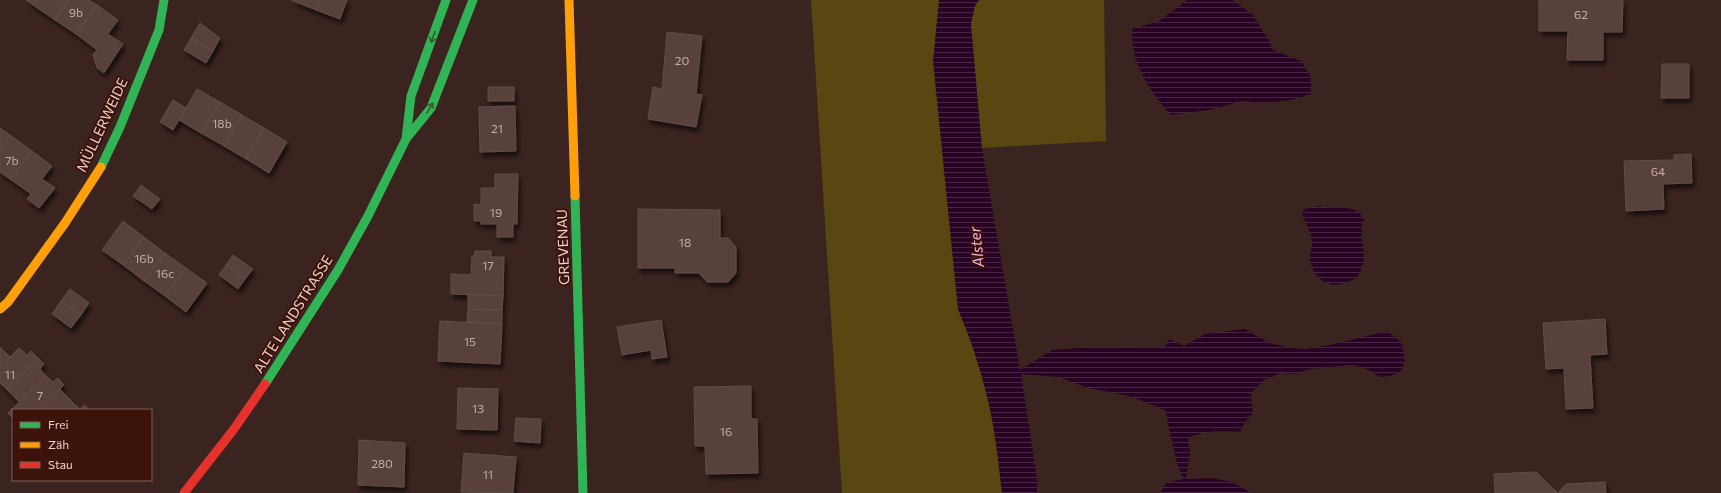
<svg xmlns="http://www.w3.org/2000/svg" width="1721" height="493" font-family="Commissioner,sans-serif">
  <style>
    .park { fill: #584710 }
    .water { fill: url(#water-rules) }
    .building { fill: #583f3a; stroke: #604d49; filter: url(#shadow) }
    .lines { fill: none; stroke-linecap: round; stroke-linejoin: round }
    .fast { stroke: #30b455; stroke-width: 9 }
    .slow { stroke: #ff9f0a; stroke-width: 9 }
    .jam { stroke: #e5322d; stroke-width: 9 }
    .oneway { stroke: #365b2c }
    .labels { text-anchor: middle; stroke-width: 4; stroke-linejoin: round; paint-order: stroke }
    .number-label { font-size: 12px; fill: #c7aca5 }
    .street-label { font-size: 14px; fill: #ecd0c9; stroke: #3b130a }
    .water-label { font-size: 15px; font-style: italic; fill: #f9b2eb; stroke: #3b130a }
  </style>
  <defs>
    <pattern id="water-rules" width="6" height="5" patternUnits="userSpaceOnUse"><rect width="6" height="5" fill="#290323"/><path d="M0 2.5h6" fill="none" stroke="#482742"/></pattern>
    <filter id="shadow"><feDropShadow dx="2.5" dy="4.5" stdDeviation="2" flood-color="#0009"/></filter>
  </defs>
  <rect width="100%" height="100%" fill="#3b241f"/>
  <path class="park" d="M811,0H1104L1106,141L982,148L1037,478V493H842Z"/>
  <path class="water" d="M939,0H979L975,6L971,24L982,148L1020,370L1052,350L1090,347L1156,348L1166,346L1169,339L1184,346L1205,334L1245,329L1269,343L1292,348L1305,349L1330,345L1387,331L1402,343L1405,361L1401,371L1391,376L1380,377L1367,369L1353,365L1309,369L1296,374L1281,373L1264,380L1251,393L1253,413L1245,422L1240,432C1219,431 1208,430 1188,438L1190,453L1186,479L1212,478L1232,482L1251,493H1160L1166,483L1183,479L1176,460L1165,410L1129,396L1088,388L1058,377L1021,374L1037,478V493H1002C999,471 997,448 993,425C987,390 973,343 958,310L933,61Z
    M1187,0H1233L1253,15L1268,39L1273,50L1301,61L1311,77V94L1291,100L1264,103L1243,101L1209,110L1171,115C1154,96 1138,73 1133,48C1132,42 1132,35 1132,29L1159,21Z
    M1319,206C1335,211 1353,201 1364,219C1357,237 1368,249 1362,267C1360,275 1356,279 1348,282C1329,291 1310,277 1310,256C1310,251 1313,246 1312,241C1311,232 1306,223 1302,215L1304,209Z"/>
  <path class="building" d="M26,0H37L33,5Z
    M37,0H69L55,20L33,5Z
    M69,0H89L97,5L76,34L55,20Z
    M291,0H319L316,10Z
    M319,0H347L340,19L316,10Z
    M1539,0H1623L1622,32H1603V60H1567L1568,31H1539Z
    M97,5L118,20L108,34L123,44L104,73L97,68L93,55L97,50L76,34Z
    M200,23L220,38L213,51L191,38Z
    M667,32L702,36L696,94L702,95L696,127L648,119L653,87L662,89Z
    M191,38L213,51L206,63L184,50Z
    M1662,64H1689V98H1661Z
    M488,87H514V101H488Z
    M197,89L220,102L201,133L179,120Z
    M173,100L186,108L173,130L160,122Z
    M220,102L242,115L224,146L201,133Z
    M515,106L516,151L480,152L479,107Z
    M242,115L264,128L246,159L224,146Z
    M0,128L10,135L0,149Z
    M264,128L287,142L269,173L246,159Z
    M10,135L32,151L10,179L0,172V149Z
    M32,151L52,166L42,179L55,188L39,208L27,199L31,194L10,179Z
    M1691,154L1692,183L1663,184L1664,209L1626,211L1624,161L1674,160V155Z
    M495,174H518L517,224H513V237H497V224H481V221H474V204L481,205V188H495Z
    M141,185L160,199L152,209L133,196Z
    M638,209L720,210V238H728L736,247V273L728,282H707L699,273H675V268H638Z
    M123,221L144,237L123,265L102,250Z
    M144,237L165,253L144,281L123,265Z
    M475,251H491V257H504L503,296L451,294V274L471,275L472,256L474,257Z
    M165,253L186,268L165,296L144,281Z
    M233,255L253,269L245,279L226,265Z
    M226,265L245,279L238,289L219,275Z
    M186,268L207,283L186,312L165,296Z
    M70,289L89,303L81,315L61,301Z
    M468,294L503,296L502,310L468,309Z
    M61,301L81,315L71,328L52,314Z
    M468,309L502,310V324L467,322Z
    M1605,319L1607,354L1590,355L1593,408L1566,409L1564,368L1546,369L1543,323Z
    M661,320L667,357L652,359L651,350L622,355L617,327Z
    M440,321L502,324L500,364L438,361Z
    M0,347L10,357L0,367Z
    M19,348L27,355L31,351L38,358L6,389L0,383V367Z
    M38,358L44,364L40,369L46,376L19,402L6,389Z
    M46,376L53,382L58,378L64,385L39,410H13V419L8,413Z
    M751,386V419H757L758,473L706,474L705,446H695L694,387Z
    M458,388L498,389L497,430L457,429Z
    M60,389L73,403L66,410H39Z
    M73,403L80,409L85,405L89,410H66Z
    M516,418L541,419L540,443L514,441Z
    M359,440L405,443L404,487L358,485Z
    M464,453L516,457L513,493L461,492Z
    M1536,472L1558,493L1566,484L1605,482L1606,493H1495L1494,474Z"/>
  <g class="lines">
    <path class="fast" d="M406,139L411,96L446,0
      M101,167L120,127L159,30L164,0
      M575,196L583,493
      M265,384L338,270L368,216L406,139L431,108L473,0"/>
    <path class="slow" d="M569,0L575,196
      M0,309L8,302L65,223L101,167"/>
    <path class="jam" d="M184,493L234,429L265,384"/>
  </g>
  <defs><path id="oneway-shaft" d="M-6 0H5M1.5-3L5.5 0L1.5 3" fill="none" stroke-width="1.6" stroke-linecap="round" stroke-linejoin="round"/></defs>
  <g class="oneway">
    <use href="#oneway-shaft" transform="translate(433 37) rotate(111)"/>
    <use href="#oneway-shaft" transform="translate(430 108) rotate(-59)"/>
  </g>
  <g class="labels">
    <g class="number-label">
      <text x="76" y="17">9b</text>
      <text x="1581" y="19">62</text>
      <text x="682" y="65">20</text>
      <text x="222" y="128">18b</text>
      <text x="497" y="133">21</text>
      <text x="12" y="165">7b</text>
      <text x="1658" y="176">64</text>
      <text x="496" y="217">19</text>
      <text x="685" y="247">18</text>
      <text x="144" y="263">16b</text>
      <text x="488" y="270">17</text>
      <text x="165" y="278">16c</text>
      <text x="470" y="346">15</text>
      <text x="10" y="379">11</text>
      <text x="40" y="400">7</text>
      <text x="478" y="413">13</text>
      <text x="726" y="436">16</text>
      <text x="382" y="468">280</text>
      <text x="488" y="479">11</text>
    </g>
    <g class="street-label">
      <text transform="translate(102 125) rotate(-65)" y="5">MÜLLERWEIDE</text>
      <text transform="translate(563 247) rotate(-92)" y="5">GREVENAU</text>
      <text transform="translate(293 314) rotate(-58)" y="5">ALTE LANDSTRASSE</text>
    </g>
    <g class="water-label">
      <text transform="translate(977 247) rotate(-96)" y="5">Alster</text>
    </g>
  </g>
  <rect x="12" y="409" width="140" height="72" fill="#3b130a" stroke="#825f56"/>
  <rect x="20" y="422" width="20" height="6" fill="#30b455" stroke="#825f56"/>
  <text x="48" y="429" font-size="12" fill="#ecd0c9">Frei</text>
  <rect x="20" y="442" width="20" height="6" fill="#ff9f0a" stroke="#825f56"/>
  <text x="48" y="449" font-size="12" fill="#ecd0c9">Zäh</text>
  <rect x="20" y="462" width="20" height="6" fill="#e5322d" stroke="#825f56"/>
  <text x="48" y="469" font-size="12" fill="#ecd0c9">Stau</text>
</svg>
